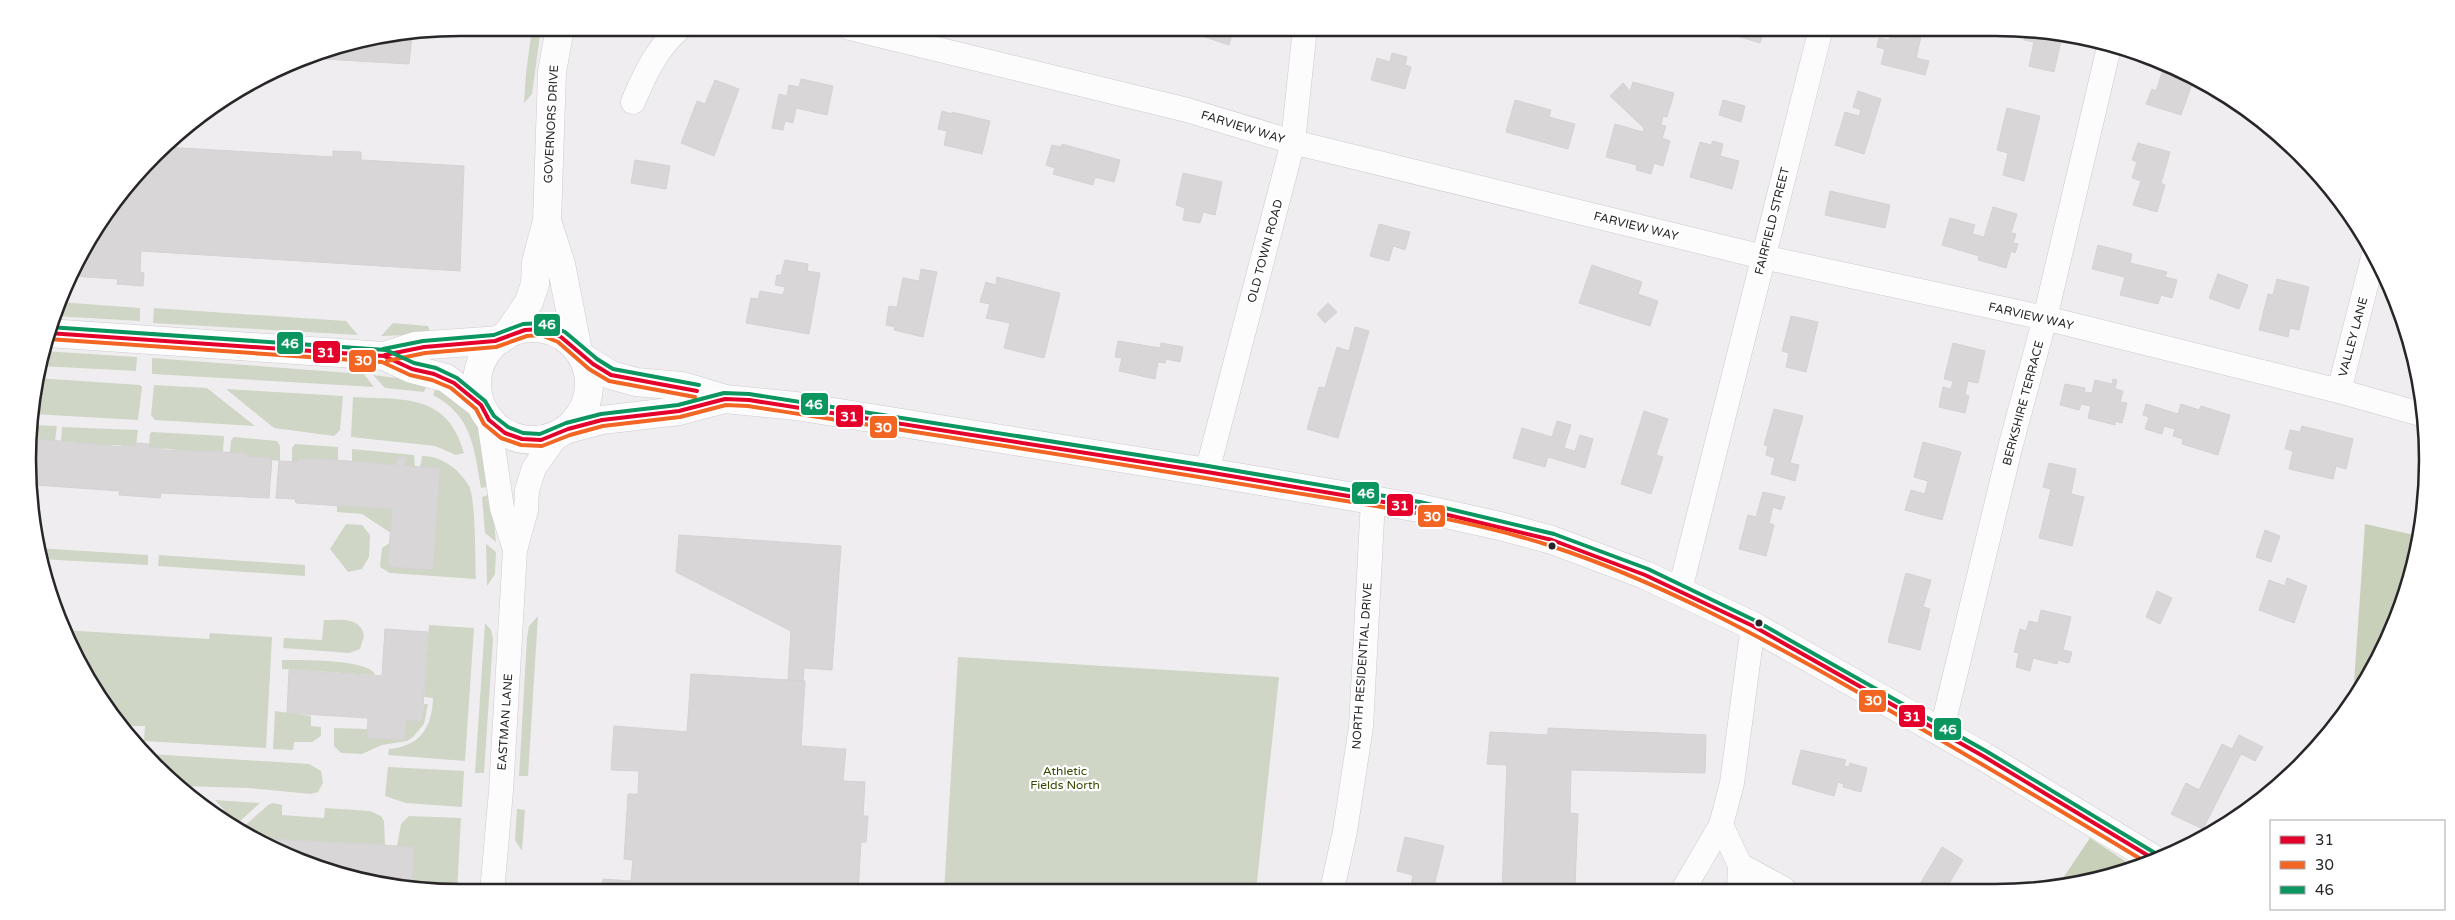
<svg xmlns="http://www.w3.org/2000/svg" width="2455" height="920" font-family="'Varela Round',sans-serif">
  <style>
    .green { fill: #d0d6c5 }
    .forest { fill: #c8d0b9 }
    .building { fill: #d9d6d8; stroke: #d4d2d3 }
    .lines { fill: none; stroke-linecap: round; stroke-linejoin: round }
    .minor-casing { stroke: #cccacd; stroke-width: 25 }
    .major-casing { stroke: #cccacd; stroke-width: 29 }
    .minor { stroke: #fdfcfd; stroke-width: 24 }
    .major { stroke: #fdfcfd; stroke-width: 28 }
    .bus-1-casing { stroke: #fff; stroke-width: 8 }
    .bus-2-casing { stroke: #fff; stroke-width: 8 }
    .bus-3-casing { stroke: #fff; stroke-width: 8 }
    .bus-1 { stroke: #e4002b; stroke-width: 4 }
    .bus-2 { stroke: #f26522; stroke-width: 4 }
    .bus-3 { stroke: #0b9660; stroke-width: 4 }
    .bus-dot { fill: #282629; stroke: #fff; stroke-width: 2 }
    .labels { text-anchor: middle; stroke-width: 4.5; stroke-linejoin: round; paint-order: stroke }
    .street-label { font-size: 12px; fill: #282629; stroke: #fff }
    .park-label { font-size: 12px; fill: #364900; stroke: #fff }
    .rim { fill: none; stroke: #282629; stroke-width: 2.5 }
    .line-badge { stroke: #fff; stroke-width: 2 }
    .badge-label { font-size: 14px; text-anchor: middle; font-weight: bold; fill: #fff }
  </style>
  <rect width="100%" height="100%" fill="#f0edf1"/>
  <path class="green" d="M532,28H541L532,94L524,103L526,73Z
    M59,302L140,308V321L53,316Z
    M154,308L346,321L358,335L153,323Z
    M393,323L428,326L431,334L381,336Z
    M43,351L137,357L136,371L40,366Z
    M152,358L364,374L374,387L152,374Z
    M373,375L428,382L424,392L385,388Z
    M37,378L140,385L142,387L138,420L32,414L31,403Z
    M154,385L207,388L255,426L155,420L151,415Z
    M437,385C447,393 460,401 468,410C485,429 486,462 491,486L481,488C474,447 472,416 433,395Z
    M226,389L343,396L340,430L334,436L274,428Z
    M353,397C405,400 447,393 464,453L456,455L435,446L351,437Z
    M32,425L57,426L55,441L40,439L39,443H33Z
    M62,427L138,430L136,446L78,444L77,442L61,441Z
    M152,432L224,436L223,452L209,451L208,453L149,447L150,433Z
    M234,437L277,441L280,446V461L248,457L246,453L230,452L231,440Z
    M295,444L338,447V460L299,459L298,462H292V448Z
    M352,449L414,455L415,466H405V457H397L396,465L352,461Z
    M422,456C442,456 459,469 469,486C476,499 475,562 476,579L390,573L380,567L382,548L390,543L439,468L420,467Z
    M491,494L496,542L485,533L482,497Z
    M337,505L392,509L391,533L362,514L337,512Z
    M346,524L362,525L370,535L369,557L362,569L348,572L330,549Z
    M486,544L496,552L495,574L487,586Z
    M37,548L148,555V565L40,559Z
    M159,555L305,565V576L158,566Z
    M538,616L528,776H519L527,638L529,626Z
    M324,620C339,620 361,616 364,636L360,649L349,653L283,648L284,638L322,640Z
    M485,623L491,630L493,639L484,773H475Z
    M429,625L474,628L465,761L388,755L389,749C420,746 432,728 433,698L424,697Z
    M63,630L209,639L210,633L272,637L266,748L144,741L145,726H130V731L100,700Z
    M958,657L1279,677L1256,891H944Z
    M282,660C298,660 371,659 375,675L282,669Z
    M424,704H428L424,724L413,737L407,741L382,745L362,754L341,753L334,746V728L367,729L405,740L406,720L422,721Z
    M275,711L311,716V726L321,727V736L312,742H294L293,750L273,749Z
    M150,754L309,764L321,771L323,783L318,792L311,794L249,788L180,786Z
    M388,767L464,771L462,807L406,803L385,796Z
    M215,800L260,803L239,822L232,819Z
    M273,803L282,805V815L324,818L325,808L370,811L381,816L384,821L385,845L252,838L240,830L268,805Z
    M517,809L525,810L522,851L515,840Z
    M409,816L461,818L457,892L412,886L414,848L397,846L401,824Z"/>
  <path class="forest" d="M2365,524L2419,536L2413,572L2369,676L2353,697Z
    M2090,838L2131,865L2057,887Z"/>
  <path class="building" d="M1205,28H1234L1229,45L1202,36Z
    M1737,28H1765L1760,43L1734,35Z
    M1892,28H1905L1922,32L1916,58L1929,61L1925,75L1881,64L1885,49L1877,47L1879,38L1889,40Z
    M2026,32L2062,36L2054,72L2029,66L2034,42L2024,40Z
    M412,36L409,64L306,58L321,51Z
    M1392,53L1407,57L1405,65L1411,67L1405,89L1371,80L1377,58L1390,62Z
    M2176,68L2189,74L2187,79L2193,81L2181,115L2146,104L2152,89L2156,91L2163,70L2174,73Z
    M801,79L833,86L827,115L796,108L793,123L785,121L783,130L772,128L779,94L787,96L789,85L799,87Z
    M715,80L739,89L714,156L681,143L697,101L705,104Z
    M1633,82L1674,93L1667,117L1663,116L1661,125L1666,126L1662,138L1670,141L1663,166L1654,163L1651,174L1636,170L1637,165L1606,157L1615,124L1643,132L1644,128L1610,96L1623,83L1630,91Z
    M1858,91L1881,99L1864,154L1835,145L1845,112L1859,116L1861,110L1853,107Z
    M1515,100L1551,110L1549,117L1575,124L1568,149L1506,132Z
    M1723,100L1745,106L1741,122L1719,115Z
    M2007,108L2040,116L2024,181L2003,175L2008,153L1997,150Z
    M942,111L952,114V112L990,121L982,154L944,145L947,131L938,129Z
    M1713,141L1723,144L1720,156L1739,161L1732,189L1690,177L1700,142L1711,145Z
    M2138,143L2170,152L2161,183L2165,185L2157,212L2133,205L2141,181L2132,178L2137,162L2132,160Z
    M1062,144L1120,160L1114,182L1095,177L1093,185L1053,174L1055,168L1046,165L1052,145L1061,147Z
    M165,147L333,157V151L361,152V160L464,166L460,271L141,251L140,272L144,273L143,286L117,284L118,279L71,276L85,244Z
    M635,160L670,166L666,189L631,183Z
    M1183,173L1222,182L1215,215L1203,212L1200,223L1183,220L1185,208L1176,205Z
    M1830,191L1890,205L1885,228L1825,215Z
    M1993,207L2017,214L2011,233L2016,234L2013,243L2018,244L2015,253L2011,251L2006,268L1978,260L1979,256L1942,245L1950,218L1975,225L1972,234L1984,237Z
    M1379,224L1410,232L1405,250L1393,246L1389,261L1370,256Z
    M2098,245L2132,254L2130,263L2167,272L2165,277L2177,280L2172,298L2161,295L2158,304L2120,295L2125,277L2092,269Z
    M785,260L808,264L807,271L820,273L809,334L746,323L751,298L758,299L760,291L783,295L785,287L775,285L777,275H781Z
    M1592,265L1642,282L1638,294L1658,301L1650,326L1579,303Z
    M921,269L937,272L923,337L894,330L895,327L886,325L889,306L897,307L903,278L919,281Z
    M2218,274L2248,285L2239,309L2209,298Z
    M997,277L1060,293L1044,358L1004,348L1010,323L986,318L990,304L980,302L986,282L996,285Z
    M2277,279L2309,287L2299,330L2290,328L2288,337L2259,330L2268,294L2273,295Z
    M1328,303L1337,312L1325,323L1317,314Z
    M1791,316L1818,322L1806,372L1786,367L1789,353L1782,351Z
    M1355,327L1369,331L1338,438L1307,429L1319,387L1325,388L1337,347L1349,351Z
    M1118,341L1160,348L1161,343L1183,347L1180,362L1166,359L1165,363L1158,362L1155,379L1119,371L1122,358L1115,357Z
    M1953,343L1985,351L1978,383L1968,381L1965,394L1969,396L1965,413L1939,407L1943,387L1951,389L1953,381L1944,379Z
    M2113,379L2117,380L2115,389L2123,391L2120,402L2127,403L2122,423L2115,421V425L2088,418L2091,406L2081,404L2079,410L2060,405L2065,384L2085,388L2084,392L2092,393L2095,380L2112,384Z
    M2146,404L2178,414L2181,404L2199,410L2201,406L2230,415L2218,455L2182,444L2183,439L2173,436L2175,429L2164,426L2162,434L2145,429L2149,417L2143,415Z
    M1774,409L1803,416L1790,463L1799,465L1795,481L1771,474L1775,458L1766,455L1768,446L1764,445Z
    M1644,411L1668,419L1656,455L1663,457L1651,494L1621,484Z
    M1557,421L1571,425L1564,448L1575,451L1580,435L1593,439L1585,468L1548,457L1545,467L1513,458L1522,428L1552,437Z
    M2302,426L2353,439L2346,469L2336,466L2333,479L2289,469L2293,451L2285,449L2290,430L2300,432Z
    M39,439L122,447V445L136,446L137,443L149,444V447L163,448V450L247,453L248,457L272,458L269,498L161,493L160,498L119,495L120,491L36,485L34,484L33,443H39Z
    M1923,442L1961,452L1942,520L1905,510L1911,490L1925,494L1928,481L1914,477Z
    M397,457H406L405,466L440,468L433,570L388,567L392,509L296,503L295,499L276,498L279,461L298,462V459H323L396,465Z
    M2049,463L2076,469L2071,494L2084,497L2072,546L2039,538L2051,489L2043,487Z
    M1763,492L1785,497L1781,510L1773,507L1769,523L1774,525L1766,556L1739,549L1748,515L1756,517Z
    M2265,530L2280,536L2271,562L2256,557Z
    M679,535L841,546L832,670L804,668L803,681L788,680L791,631L676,572Z
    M1906,573L1931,580L1923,607L1930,609L1920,650L1888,642Z
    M2287,578L2307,586L2294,623L2259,610L2269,580L2285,586Z
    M2157,591L2172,598L2160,624L2146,617Z
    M2041,610L2071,617L2063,650L2072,652L2069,663L2058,660L2057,664L2033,658L2030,671L2016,667L2019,653L2014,652L2020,629L2026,631L2029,621L2038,623Z
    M385,629L428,632L422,721L406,720L405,740L367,738L368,718L287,713L289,670L382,676Z
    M691,674L805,681L801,746L846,749L843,781L865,782L863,816H868L866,842H861L858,892H602L603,879L631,881L633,860L624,859L628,794H638L639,771L611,770L614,726L687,732Z
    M1548,728L1706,735L1705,773L1571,770L1570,813L1578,814L1575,884H1567V890H1502L1507,765L1487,764L1490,732L1548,735Z
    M2239,735L2263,747L2255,761L2241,754L2203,829L2171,814L2186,783L2199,790L2222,744L2232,749Z
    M1801,750L1846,760L1844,766L1849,767L1850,763L1867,768L1861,792L1843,787L1844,784L1838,782L1834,796L1792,784Z
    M1405,837L1444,846L1433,890H1410L1413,875L1397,871Z
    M252,838L414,847L412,886L348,878L269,848Z
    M1942,847L1963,860L1946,889H1917Z"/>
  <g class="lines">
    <defs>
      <path id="minor" d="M850,28L1187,110L1293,142L1763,257L2045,318L2339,391L2424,415
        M633,102C645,74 656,49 680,28
        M2339,391L2374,254
        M489,420L502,508L515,550
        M1207,472L1293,142L1305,28
        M1680,590L1821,28
        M1941,733L2011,444L2045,318L2110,43
        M1721,825L1740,865L1739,889
        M1740,865L1784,889
        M1332,890L1345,831L1361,727L1373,500
        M1683,890L1721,825L1732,783L1753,626
        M492,892L501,791L515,550L526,510L527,490L534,468L558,434"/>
      <path id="major" d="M547,221L561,264L578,351
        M477 384a56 56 0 1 1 112 0a56 56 0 1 1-112 0Z
        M48,333L384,356L415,346L500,340
        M506,336L529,302L535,284L536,262L547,221L552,72L560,28
        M384,356L412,369L446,378L481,405
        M582,357L611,375L636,382L682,386L725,399L796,406L1207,472L1419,508L1500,526L1552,540L1645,575L1753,626L1983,756L2152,858
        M568,429L602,420L679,411L725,399"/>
    </defs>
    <use href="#minor" class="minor-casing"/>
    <use href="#major" class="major-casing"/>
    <use href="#minor" class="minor"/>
    <use href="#major" class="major"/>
    <defs>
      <path id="bus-1" d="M48,333L384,356L412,369L434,374L454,383L481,405L489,420L505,433L522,439L541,440L568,429L602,420L679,411L725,399L749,400L1207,472L1419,508L1552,540L1645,575L1753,626L1983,756L2152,858
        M385,355L424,347L495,341L525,330L542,329L561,337L593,364L611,375L697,391"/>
      <path id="bus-2" d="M48,339L382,362L410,375L432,380L451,388L476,409L484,424L501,438L521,445L542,446L570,435L603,426L680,417L726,405L748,406C921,433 1093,459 1265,488C1360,504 1459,516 1551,546C1658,581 1757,635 1854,690C1952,746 2048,803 2144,861
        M387,361L425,353L496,347L527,336L541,335L558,342L589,369L609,381L695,397"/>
      <path id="bus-3" d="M49,327L386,350L414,363L436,368L457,378L485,401L494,416L508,427L523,433L540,434L566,423L601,414L678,405L724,393L749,394L1208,466L1420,502L1554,534L1648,569L1756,621L1986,751L2155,853
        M383,349L423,341L494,335L523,324L543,323L565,332L597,359L613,369L699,385"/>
    </defs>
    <use href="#bus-1" class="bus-1-casing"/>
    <use href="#bus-2" class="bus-2-casing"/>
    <use href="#bus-3" class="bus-3-casing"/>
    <use href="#bus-1" class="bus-1"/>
    <use href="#bus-2" class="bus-2"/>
    <use href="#bus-3" class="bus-3"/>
  </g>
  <g class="bus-dot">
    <circle cx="1552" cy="546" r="4.5"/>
    <circle cx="1759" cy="623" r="4.5"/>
  </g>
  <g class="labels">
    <g class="street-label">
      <text transform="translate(551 124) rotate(-87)" y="4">GOVERNORS DRIVE</text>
      <text transform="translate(1243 127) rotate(17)" y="4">FARVIEW WAY</text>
      <text transform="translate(1772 221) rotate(-76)" y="4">FAIRFIELD STREET</text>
      <text transform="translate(1636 226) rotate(14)" y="4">FARVIEW WAY</text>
      <text transform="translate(1265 251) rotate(-75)" y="4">OLD TOWN ROAD</text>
      <text transform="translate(2031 316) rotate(13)" y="4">FARVIEW WAY</text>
      <text transform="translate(2353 337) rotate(-75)" y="4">VALLEY LANE</text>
      <text transform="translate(2023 403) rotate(-75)" y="4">BERKSHIRE TERRACE</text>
      <text transform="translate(1362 666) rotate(-86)" y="4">NORTH RESIDENTIAL DRIVE</text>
      <text transform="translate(505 722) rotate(-86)" y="4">EASTMAN LANE</text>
    </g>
    <g class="park-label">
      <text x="1065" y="775">Athletic<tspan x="1065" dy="14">Fields North</tspan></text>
    </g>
  </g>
  <path d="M0 0H2455V920H0ZM460 36H1995A424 424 0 0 1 2419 460V460A424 424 0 0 1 1995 884H460A424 424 0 0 1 36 460V460A424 424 0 0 1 460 36Z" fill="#fff" fill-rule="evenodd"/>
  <path class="rim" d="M460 36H1995A424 424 0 0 1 2419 460V460A424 424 0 0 1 1995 884H460A424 424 0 0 1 36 460V460A424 424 0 0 1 460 36Z"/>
  <g class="line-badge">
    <rect x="533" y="313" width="28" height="24" rx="5" fill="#0b9660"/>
    <rect x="276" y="331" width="28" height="24" rx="5" fill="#0b9660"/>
    <rect x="312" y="340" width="29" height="24" rx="5" fill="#e4002b"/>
    <rect x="348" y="349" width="29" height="24" rx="5" fill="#f26522"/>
    <rect x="800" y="392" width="29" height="24" rx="5" fill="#0b9660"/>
    <rect x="835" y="404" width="29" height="24" rx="5" fill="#e4002b"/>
    <rect x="869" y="415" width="29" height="24" rx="5" fill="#f26522"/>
    <rect x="1351" y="481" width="29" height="24" rx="5" fill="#0b9660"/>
    <rect x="1386" y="493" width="28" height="24" rx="5" fill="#e4002b"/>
    <rect x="1417" y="504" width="29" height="24" rx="5" fill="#f26522"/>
    <rect x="1858" y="689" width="29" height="24" rx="5" fill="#f26522"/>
    <rect x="1898" y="704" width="28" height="24" rx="5" fill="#e4002b"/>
    <rect x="1933" y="717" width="29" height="24" rx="5" fill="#0b9660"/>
  </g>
  <g class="badge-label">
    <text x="547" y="329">46</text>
    <text x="290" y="348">46</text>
    <text x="326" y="357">31</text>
    <text x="363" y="365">30</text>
    <text x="814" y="409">46</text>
    <text x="849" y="421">31</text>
    <text x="883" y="432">30</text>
    <text x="1366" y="498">46</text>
    <text x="1400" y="510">31</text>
    <text x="1432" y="521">30</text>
    <text x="1873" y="705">30</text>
    <text x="1912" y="721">31</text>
    <text x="1948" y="734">46</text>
  </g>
  <rect x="2270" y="820" width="175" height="90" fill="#ffffff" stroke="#a9a8a9"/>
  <rect x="2280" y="836" width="25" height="8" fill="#e4002b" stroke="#a9a8a9"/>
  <text x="2315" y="845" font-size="15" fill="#282629">31</text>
  <rect x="2280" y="861" width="25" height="8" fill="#f26522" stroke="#a9a8a9"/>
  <text x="2315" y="870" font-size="15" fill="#282629">30</text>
  <rect x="2280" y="886" width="25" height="8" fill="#0b9660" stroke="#a9a8a9"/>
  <text x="2315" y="895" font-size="15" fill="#282629">46</text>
</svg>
